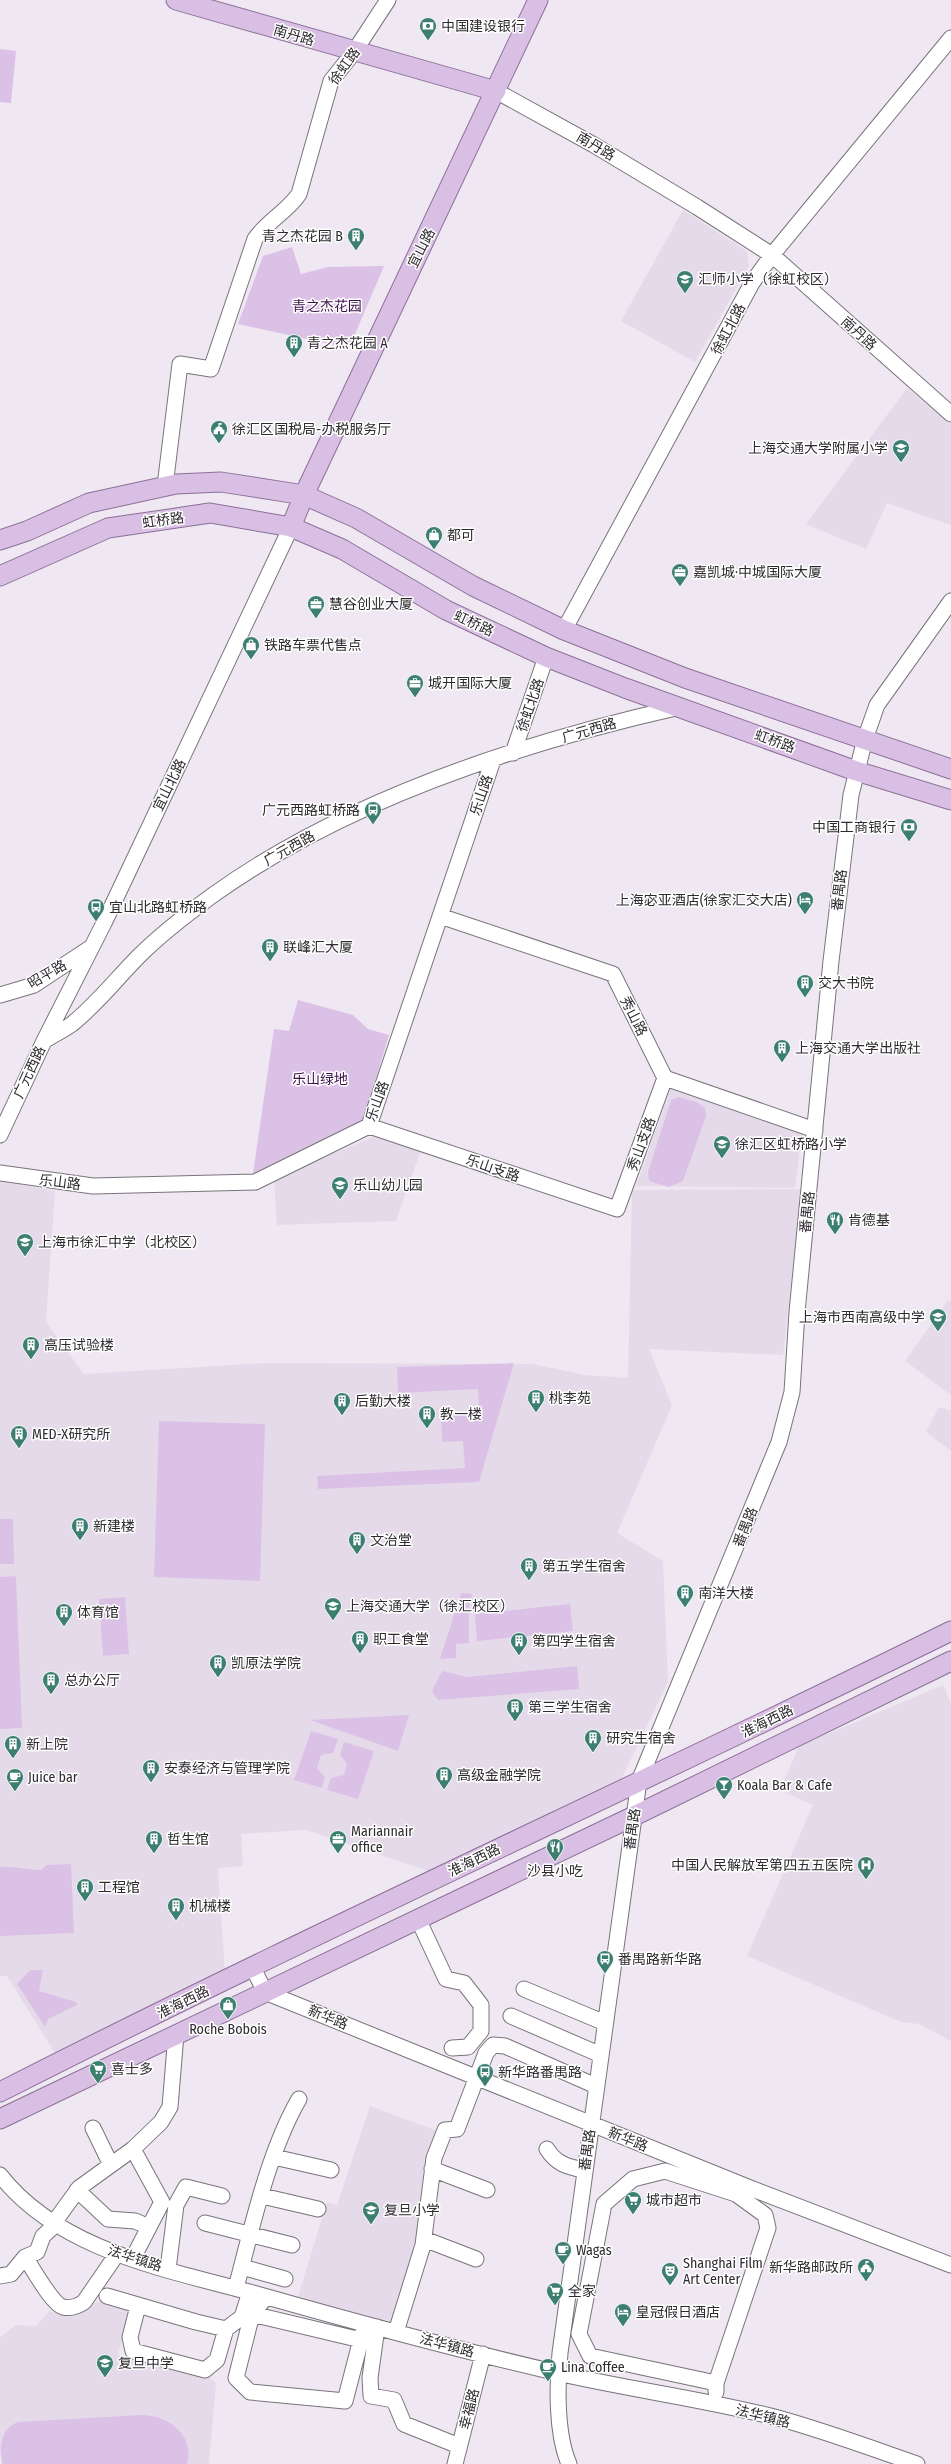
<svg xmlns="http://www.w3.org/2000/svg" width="951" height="2464" font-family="'Fira Sans Condensed','Noto Sans SC',sans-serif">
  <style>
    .built { fill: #e5daea }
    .green { fill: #dcc1e7 }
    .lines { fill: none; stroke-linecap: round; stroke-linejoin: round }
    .minor-casing { stroke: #79737b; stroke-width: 17 }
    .major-casing { stroke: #8c7098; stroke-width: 21 }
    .minor { stroke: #fff; stroke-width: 15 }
    .major { stroke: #d9bfe3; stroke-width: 19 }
    .labels { text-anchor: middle; stroke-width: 3; stroke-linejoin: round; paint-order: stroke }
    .poi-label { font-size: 14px; fill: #2e2b2f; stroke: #fff; text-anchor: start }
    .street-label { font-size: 14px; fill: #2e2b2f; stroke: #fff }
    .park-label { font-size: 14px; fill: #3d124c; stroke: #fff }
  </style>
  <rect width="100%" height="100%" fill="#efe8f2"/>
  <path class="built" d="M683,210L747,251L749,266L695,362L621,321Z
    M907,388L951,424V525L887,503L866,549L806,524Z
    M671,1088L802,1133L795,1188L636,1186Z
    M375,1136L421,1150L396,1221L277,1225L274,1179Z
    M0,1180L55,1191L46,1322L84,1374L265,1363L533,1364L585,1375L628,1378L632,1190L802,1189L783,1355L649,1349L672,1405L617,1533L663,1561L668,1682L621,1780L434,1873L306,1830L241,1834L243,1866L218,1868L225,1974L55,2053L7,1976H0Z
    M948,1300L951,1302V1395L905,1361Z
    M939,1407L951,1411V1451L926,1432Z
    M943,1685L951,1704V2041L919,2024L901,2022L747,1956L813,1805L780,1790L799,1746Z
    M370,2106L440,2132L420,2244L394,2327L297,2300L327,2202L337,2205Z
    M102,2299L132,2308L118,2354L188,2373L205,2374L216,2383L209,2464H5L0,2454V2337L16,2325L36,2326L49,2311L70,2316Z"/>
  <path class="green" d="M0,49L16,51L11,103L0,102Z
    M292,247L301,274L328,267L384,266L349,348L238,324L263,256Z
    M298,1000L353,1015L368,1029L389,1035L363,1122L259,1173H253L274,1029L289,1031Z
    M679,1097L696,1102L705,1108L706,1116L683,1181L669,1187L649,1181L648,1172L671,1100Z
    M514,1363L479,1482L318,1489L317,1476L465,1468L463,1441L442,1442L441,1414L479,1412L478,1389L398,1393L397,1367Z
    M159,1421L265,1424L260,1581L154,1577Z
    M0,1519H13L14,1564H0Z
    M16,1576L22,1728L0,1729V1577Z
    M461,1593L472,1594L469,1606V1643L456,1644V1658L440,1659Z
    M125,1597L129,1654L103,1656L99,1599Z
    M570,1604L573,1631L477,1641L475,1614Z
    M577,1666L579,1689L438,1700L432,1691L442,1671L467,1677Z
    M409,1715L398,1751L310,1720Z
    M311,1731L338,1739L333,1753L321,1755L317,1768L325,1777L322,1788L294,1780Z
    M344,1742L374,1751L358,1799L327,1790L331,1778L344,1775L347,1764L340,1755Z
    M71,1864L74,1933L0,1936V1867C15,1866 26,1870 41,1870L46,1865Z
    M30,1970H43L39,1991L76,2002L77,2005L48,2019L45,2027L17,1984Z
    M142,2415C168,2415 195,2435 187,2464H2C0,2446 0,2429 18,2422Z"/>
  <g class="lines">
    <defs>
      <path id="minor" d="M496,91L594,145L697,207L772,255L951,414
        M165,486L180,364L211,369L255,239C267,221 287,212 299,194L331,81L354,52L388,0
        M564,630L752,283L772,255L951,38
        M513,753L546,657
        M440,916L613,974L665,1078L815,1130
        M0,995L34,985L90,948
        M44,1041C53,1035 64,1030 72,1024C97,1004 117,978 139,956C162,933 187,914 213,895C347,799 520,743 680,707
        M369,1126L617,1209L665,1078
        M0,1135L44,1041L104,923L291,527
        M0,1173L93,1186L255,1182L369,1126L493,760
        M418,1919L446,1979L464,1983L481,2005V2031L468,2047L452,2048
        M253,1968L265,1992L750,2188L951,2265
        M524,1989L605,2023
        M511,2016L601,2055
        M93,2128L111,2165
        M133,2149L161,2122L170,2107L176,2034
        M547,2149C556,2164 568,2167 584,2170
        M274,2157L331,2170
        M432,2169L487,2190
        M0,2175C60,2252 171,2270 260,2295C359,2323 458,2350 558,2373C631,2390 705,2399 778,2418C825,2431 871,2448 917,2464
        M77,2190L108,2219L135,2221L149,2227
        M262,2196L318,2209
        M205,2223L292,2245
        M53,2224L79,2188L133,2149L162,2202L133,2258
        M424,2239L476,2259
        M25,2257C32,2267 52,2304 63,2307C71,2309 78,2306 84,2302L117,2254
        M242,2267L285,2279
        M168,2269L176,2205L186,2187L222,2196
        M0,2276L11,2274L25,2257L37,2252L43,2236L55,2225
        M236,2288C252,2227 268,2153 299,2099
        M107,2296L196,2322L226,2329L242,2317L250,2292
        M266,2297L252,2314L236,2378L250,2392L345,2401L365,2324
        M138,2306L130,2337L133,2351L205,2370L217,2360L226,2329
        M252,2314L361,2340
        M377,2327L370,2378L371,2396L394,2400L404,2424L459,2446
        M396,2332L423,2245L434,2158L445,2130L457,2129L486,2053L493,2045L505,2046L596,2086
        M716,2383L590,2356L579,2334L604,2204L633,2179L665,2171L736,2194
        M716,2392V2383L768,2228L765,2215L736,2194L737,2183
        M455,2464L483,2354
        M569,2464C556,2434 557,2385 560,2353L639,1781L779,1442L792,1392L797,1312L831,961L851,795L865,739L877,705L951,601"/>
      <path id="major" d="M176,0L496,91
        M291,527L304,495L538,0
        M0,540L27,531L89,503L176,484L221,482L304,495L356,518L473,586L564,630L685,678L951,769
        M0,576L108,528L210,513L291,527L342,549L446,610L546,657L625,688L856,771L951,800
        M0,2092C314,1932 635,1787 951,1631
        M0,2119L634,1816L951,1661"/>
    </defs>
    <use href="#minor" class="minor-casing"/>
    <use href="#major" class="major-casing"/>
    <use href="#minor" class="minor"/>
    <use href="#major" class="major"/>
  </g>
  <defs>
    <symbol id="bank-pin" viewBox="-11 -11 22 30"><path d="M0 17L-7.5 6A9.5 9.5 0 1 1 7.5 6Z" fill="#3c7e6f" stroke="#fff"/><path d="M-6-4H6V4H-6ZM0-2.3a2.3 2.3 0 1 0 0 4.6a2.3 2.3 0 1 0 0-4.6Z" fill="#fff"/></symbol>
    <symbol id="building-pin" viewBox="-11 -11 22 30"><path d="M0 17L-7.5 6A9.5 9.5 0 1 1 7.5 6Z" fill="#3c7e6f" stroke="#fff"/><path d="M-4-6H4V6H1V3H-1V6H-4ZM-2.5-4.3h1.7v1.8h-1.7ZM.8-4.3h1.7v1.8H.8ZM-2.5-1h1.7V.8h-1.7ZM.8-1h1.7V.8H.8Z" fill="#fff"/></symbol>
    <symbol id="school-pin" viewBox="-11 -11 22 30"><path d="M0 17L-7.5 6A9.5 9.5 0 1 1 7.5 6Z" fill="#3c7e6f" stroke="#fff"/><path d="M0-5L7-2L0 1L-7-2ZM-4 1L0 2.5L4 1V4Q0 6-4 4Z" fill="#fff"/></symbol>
    <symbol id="civic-pin" viewBox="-11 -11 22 30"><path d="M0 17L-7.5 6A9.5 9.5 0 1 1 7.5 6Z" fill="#3c7e6f" stroke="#fff"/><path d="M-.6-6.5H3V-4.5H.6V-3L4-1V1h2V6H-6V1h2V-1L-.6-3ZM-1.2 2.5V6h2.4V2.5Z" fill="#fff"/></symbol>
    <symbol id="shop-pin" viewBox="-11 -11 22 30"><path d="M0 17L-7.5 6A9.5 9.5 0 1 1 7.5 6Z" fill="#3c7e6f" stroke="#fff"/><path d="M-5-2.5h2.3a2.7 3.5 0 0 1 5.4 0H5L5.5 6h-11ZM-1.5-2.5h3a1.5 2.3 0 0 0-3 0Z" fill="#fff"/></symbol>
    <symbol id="office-pin" viewBox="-11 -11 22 30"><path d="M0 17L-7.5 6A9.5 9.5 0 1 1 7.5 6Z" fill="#3c7e6f" stroke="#fff"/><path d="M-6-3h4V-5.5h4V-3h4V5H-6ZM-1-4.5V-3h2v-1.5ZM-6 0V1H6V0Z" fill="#fff"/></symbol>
    <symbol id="bus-pin" viewBox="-11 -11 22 30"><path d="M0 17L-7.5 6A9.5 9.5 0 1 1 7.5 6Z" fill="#3c7e6f" stroke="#fff"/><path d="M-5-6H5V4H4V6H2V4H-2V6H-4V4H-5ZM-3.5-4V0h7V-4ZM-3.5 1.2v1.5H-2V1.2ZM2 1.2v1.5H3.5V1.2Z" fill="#fff"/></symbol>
    <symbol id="hotel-pin" viewBox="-11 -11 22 30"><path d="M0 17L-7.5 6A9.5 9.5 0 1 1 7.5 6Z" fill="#3c7e6f" stroke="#fff"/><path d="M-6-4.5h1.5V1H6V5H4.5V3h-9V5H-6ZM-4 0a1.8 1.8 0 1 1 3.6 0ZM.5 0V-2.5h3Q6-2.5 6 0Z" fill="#fff"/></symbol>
    <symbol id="restaurant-pin" viewBox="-11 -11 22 30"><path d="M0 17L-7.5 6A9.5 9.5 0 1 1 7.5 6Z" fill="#3c7e6f" stroke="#fff"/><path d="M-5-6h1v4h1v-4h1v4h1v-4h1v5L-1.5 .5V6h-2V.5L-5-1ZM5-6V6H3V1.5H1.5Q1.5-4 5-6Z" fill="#fff"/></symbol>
    <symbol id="university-pin" viewBox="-11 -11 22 30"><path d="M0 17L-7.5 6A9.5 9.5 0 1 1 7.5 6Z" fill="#3c7e6f" stroke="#fff"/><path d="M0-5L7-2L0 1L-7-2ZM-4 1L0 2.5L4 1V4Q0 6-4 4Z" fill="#fff"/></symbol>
    <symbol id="cafe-pin" viewBox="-11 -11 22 30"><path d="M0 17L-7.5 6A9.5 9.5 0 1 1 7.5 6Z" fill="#3c7e6f" stroke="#fff"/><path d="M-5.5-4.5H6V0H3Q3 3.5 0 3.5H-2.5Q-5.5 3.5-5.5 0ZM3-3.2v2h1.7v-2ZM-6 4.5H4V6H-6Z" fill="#fff"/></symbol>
    <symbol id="bar-pin" viewBox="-11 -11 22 30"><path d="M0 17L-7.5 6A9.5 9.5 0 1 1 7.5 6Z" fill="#3c7e6f" stroke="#fff"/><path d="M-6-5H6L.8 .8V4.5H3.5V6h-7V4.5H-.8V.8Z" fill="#fff"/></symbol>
    <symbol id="hospital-pin" viewBox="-11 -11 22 30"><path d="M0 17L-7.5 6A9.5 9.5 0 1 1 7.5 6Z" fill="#3c7e6f" stroke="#fff"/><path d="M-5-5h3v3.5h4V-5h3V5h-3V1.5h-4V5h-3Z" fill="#fff"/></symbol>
    <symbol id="supermarket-pin" viewBox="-11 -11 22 30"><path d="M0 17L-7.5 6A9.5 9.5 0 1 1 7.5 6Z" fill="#3c7e6f" stroke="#fff"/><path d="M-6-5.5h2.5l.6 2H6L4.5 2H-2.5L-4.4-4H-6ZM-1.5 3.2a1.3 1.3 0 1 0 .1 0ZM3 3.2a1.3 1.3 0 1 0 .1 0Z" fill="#fff"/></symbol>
    <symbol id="theatre-pin" viewBox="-11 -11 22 30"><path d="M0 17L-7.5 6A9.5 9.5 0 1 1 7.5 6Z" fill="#3c7e6f" stroke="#fff"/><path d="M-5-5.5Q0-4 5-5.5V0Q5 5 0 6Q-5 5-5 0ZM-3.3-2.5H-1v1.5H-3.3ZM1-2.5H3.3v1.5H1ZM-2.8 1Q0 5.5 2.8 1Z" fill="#fff"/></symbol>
  </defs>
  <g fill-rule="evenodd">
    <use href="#bank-pin" x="418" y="16" width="20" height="27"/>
    <use href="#building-pin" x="346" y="226" width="20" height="27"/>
    <use href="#school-pin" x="675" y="269" width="20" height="27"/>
    <use href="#building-pin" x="284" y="333" width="20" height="27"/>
    <use href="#civic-pin" x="209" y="419" width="20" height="27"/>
    <use href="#school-pin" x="891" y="438" width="20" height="27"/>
    <use href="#shop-pin" x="424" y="525" width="20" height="27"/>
    <use href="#office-pin" x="670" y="562" width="20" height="27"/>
    <use href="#office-pin" x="306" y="594" width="20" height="27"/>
    <use href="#shop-pin" x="241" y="635" width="20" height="27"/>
    <use href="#office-pin" x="405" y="673" width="20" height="27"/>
    <use href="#bus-pin" x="363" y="800" width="20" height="27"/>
    <use href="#bank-pin" x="899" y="817" width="20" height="27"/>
    <use href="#hotel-pin" x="795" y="890" width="20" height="27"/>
    <use href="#bus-pin" x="86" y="897" width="20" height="27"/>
    <use href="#building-pin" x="260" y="937" width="20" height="27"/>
    <use href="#building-pin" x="795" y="973" width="20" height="27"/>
    <use href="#building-pin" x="772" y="1038" width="20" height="27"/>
    <use href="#school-pin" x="712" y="1134" width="20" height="27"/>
    <use href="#school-pin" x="330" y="1175" width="20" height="27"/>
    <use href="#restaurant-pin" x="825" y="1210" width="20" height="27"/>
    <use href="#school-pin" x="15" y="1232" width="20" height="27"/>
    <use href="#school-pin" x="928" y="1307" width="20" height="27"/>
    <use href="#building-pin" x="21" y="1335" width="20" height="27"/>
    <use href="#building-pin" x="526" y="1388" width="20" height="27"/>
    <use href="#building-pin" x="332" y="1391" width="20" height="27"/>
    <use href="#building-pin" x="417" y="1404" width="20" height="27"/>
    <use href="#building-pin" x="9" y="1424" width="20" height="27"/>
    <use href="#building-pin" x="70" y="1516" width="20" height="27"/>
    <use href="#building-pin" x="347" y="1530" width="20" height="27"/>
    <use href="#building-pin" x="519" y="1556" width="20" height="27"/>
    <use href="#building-pin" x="675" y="1583" width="20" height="27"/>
    <use href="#university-pin" x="323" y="1596" width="20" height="27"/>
    <use href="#building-pin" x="54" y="1602" width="20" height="27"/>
    <use href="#building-pin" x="350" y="1629" width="20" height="27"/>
    <use href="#building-pin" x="509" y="1631" width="20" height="27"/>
    <use href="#building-pin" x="208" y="1653" width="20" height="27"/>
    <use href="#building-pin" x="41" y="1670" width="20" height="27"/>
    <use href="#building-pin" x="505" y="1697" width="20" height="27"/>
    <use href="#building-pin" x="583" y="1728" width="20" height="27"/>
    <use href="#building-pin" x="3" y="1734" width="20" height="27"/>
    <use href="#building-pin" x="141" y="1758" width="20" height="27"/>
    <use href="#building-pin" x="434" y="1765" width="20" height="27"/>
    <use href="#cafe-pin" x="5" y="1767" width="20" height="27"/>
    <use href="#bar-pin" x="714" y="1775" width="20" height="27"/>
    <use href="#building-pin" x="144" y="1829" width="20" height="27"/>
    <use href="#office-pin" x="328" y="1829" width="20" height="27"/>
    <use href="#restaurant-pin" x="545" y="1837" width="20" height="27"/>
    <use href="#hospital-pin" x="856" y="1855" width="20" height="27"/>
    <use href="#building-pin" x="75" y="1877" width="20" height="27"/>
    <use href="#building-pin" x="166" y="1896" width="20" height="27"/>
    <use href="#bus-pin" x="595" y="1949" width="20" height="27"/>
    <use href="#shop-pin" x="218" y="1995" width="20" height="27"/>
    <use href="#supermarket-pin" x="88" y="2059" width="20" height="27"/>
    <use href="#bus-pin" x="475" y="2062" width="20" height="27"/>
    <use href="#supermarket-pin" x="623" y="2190" width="20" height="27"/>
    <use href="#school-pin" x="361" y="2200" width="20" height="27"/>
    <use href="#cafe-pin" x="553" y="2240" width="20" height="27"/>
    <use href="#civic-pin" x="856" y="2257" width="20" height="27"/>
    <use href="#theatre-pin" x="660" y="2261" width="20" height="27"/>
    <use href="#supermarket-pin" x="545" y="2281" width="20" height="27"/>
    <use href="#hotel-pin" x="613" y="2302" width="20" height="27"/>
    <use href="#school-pin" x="95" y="2353" width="20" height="27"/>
    <use href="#cafe-pin" x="538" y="2357" width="20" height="27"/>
  </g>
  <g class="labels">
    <g class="poi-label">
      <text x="441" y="31">中国建设银行</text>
      <text x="343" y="241" text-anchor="end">青之杰花园 B</text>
      <text x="698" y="284">汇师小学（徐虹校区）</text>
      <text x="307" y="348">青之杰花园 A</text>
      <text x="232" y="434">徐汇区国税局-办税服务厅</text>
      <text x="888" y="453" text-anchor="end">上海交通大学附属小学</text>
      <text x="447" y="540">都可</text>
      <text x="693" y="577">嘉凯城·中城国际大厦</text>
      <text x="329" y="609">慧谷创业大厦</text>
      <text x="264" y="650">铁路车票代售点</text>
      <text x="428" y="688">城开国际大厦</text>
      <text x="360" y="815" text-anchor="end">广元西路虹桥路</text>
      <text x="896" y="832" text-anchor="end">中国工商银行</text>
      <text x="792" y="905" text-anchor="end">上海宓亚酒店(徐家汇交大店)</text>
      <text x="109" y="912">宜山北路虹桥路</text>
      <text x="283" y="952">联峰汇大厦</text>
      <text x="818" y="988">交大书院</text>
      <text x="795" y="1053">上海交通大学出版社</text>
      <text x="735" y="1149">徐汇区虹桥路小学</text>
      <text x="353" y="1190">乐山幼儿园</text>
      <text x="848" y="1225">肯德基</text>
      <text x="38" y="1247">上海市徐汇中学（北校区）</text>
      <text x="925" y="1322" text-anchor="end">上海市西南高级中学</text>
      <text x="44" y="1350">高压试验楼</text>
      <text x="549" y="1403">桃李苑</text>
      <text x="355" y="1406">后勤大楼</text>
      <text x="440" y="1419">教一楼</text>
      <text x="32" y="1439">MED-X研究所</text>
      <text x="93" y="1531">新建楼</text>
      <text x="370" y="1545">文治堂</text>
      <text x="542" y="1571">第五学生宿舍</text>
      <text x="698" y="1598">南洋大楼</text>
      <text x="346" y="1611">上海交通大学（徐汇校区）</text>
      <text x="77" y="1617">体育馆</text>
      <text x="373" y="1644">职工食堂</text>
      <text x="532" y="1646">第四学生宿舍</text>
      <text x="231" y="1668">凯原法学院</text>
      <text x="64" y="1685">总办公厅</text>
      <text x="528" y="1712">第三学生宿舍</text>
      <text x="606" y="1743">研究生宿舍</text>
      <text x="26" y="1749">新上院</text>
      <text x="164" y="1773">安泰经济与管理学院</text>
      <text x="457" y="1780">高级金融学院</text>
      <text x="28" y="1782">Juice bar</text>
      <text x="737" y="1790">Koala Bar &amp; Cafe</text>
      <text x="351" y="1836">Mariannair<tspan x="351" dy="16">office</tspan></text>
      <text x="167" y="1844">哲生馆</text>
      <text x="853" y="1870" text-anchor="end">中国人民解放军第四五五医院</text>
      <text x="555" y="1876" text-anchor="middle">沙县小吃</text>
      <text x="98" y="1892">工程馆</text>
      <text x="189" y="1911">机械楼</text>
      <text x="618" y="1964">番禺路新华路</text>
      <text x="228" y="2034" text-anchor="middle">Roche Bobois</text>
      <text x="111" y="2074">喜士多</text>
      <text x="498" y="2077">新华路番禺路</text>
      <text x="646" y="2205">城市超市</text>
      <text x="384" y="2215">复旦小学</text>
      <text x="576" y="2255">Wagas</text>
      <text x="683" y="2268">Shanghai Film<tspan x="683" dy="16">Art Center</tspan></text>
      <text x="853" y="2272" text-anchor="end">新华路邮政所</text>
      <text x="568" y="2296">全家</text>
      <text x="636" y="2317">皇冠假日酒店</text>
      <text x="118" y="2368">复旦中学</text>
      <text x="561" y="2372">Lina Coffee</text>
    </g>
    <g class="street-label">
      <text transform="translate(294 35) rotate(16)" y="5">南丹路</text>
      <text transform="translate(344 66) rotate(-54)" y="5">徐虹路</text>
      <text transform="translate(596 146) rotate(30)" y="5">南丹路</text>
      <text transform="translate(421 248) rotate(-63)" y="5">宜山路</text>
      <text transform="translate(728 329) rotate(-62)" y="5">徐虹北路</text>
      <text transform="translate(859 333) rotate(42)" y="5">南丹路</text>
      <text transform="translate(163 520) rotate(-8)" y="5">虹桥路</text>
      <text transform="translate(474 623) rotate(25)" y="5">虹桥路</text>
      <text transform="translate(530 705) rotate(-71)" y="5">徐虹北路</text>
      <text transform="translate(589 730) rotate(-16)" y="5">广元西路</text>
      <text transform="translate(775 741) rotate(20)" y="5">虹桥路</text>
      <text transform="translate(169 785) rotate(-64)" y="5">宜山北路</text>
      <text transform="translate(481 795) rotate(-71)" y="5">乐山路</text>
      <text transform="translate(289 848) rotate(-29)" y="5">广元西路</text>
      <text transform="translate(839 890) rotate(-83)" y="5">番禺路</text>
      <text transform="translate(47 974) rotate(-30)" y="5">昭平路</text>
      <text transform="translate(634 1016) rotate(63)" y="5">秀山路</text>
      <text transform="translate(29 1072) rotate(-65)" y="5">广元西路</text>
      <text transform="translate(377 1101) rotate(-70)" y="5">乐山路</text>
      <text transform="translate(641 1144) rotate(-70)" y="5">秀山支路</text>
      <text transform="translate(493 1168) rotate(19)" y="5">乐山支路</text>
      <text transform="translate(60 1182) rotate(7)" y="5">乐山路</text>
      <text transform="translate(807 1212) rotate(-84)" y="5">番禺路</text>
      <text transform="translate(745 1527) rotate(-68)" y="5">番禺路</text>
      <text transform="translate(767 1721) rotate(-26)" y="5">淮海西路</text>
      <text transform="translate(632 1829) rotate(-82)" y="5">番禺路</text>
      <text transform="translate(474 1860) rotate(-26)" y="5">淮海西路</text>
      <text transform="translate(183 2002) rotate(-26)" y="5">淮海西路</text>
      <text transform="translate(328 2017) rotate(22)" y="5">新华路</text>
      <text transform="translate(628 2139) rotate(22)" y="5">新华路</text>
      <text transform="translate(587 2150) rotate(-82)" y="5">番禺路</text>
      <text transform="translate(135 2258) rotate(18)" y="5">法华镇路</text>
      <text transform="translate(447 2345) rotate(15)" y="5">法华镇路</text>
      <text transform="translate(469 2409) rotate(-76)" y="5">幸福路</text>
      <text transform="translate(763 2416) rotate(14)" y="5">法华镇路</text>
    </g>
    <g class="park-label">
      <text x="327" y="311">青之杰花园</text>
      <text x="320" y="1084">乐山绿地</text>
    </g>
  </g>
</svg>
